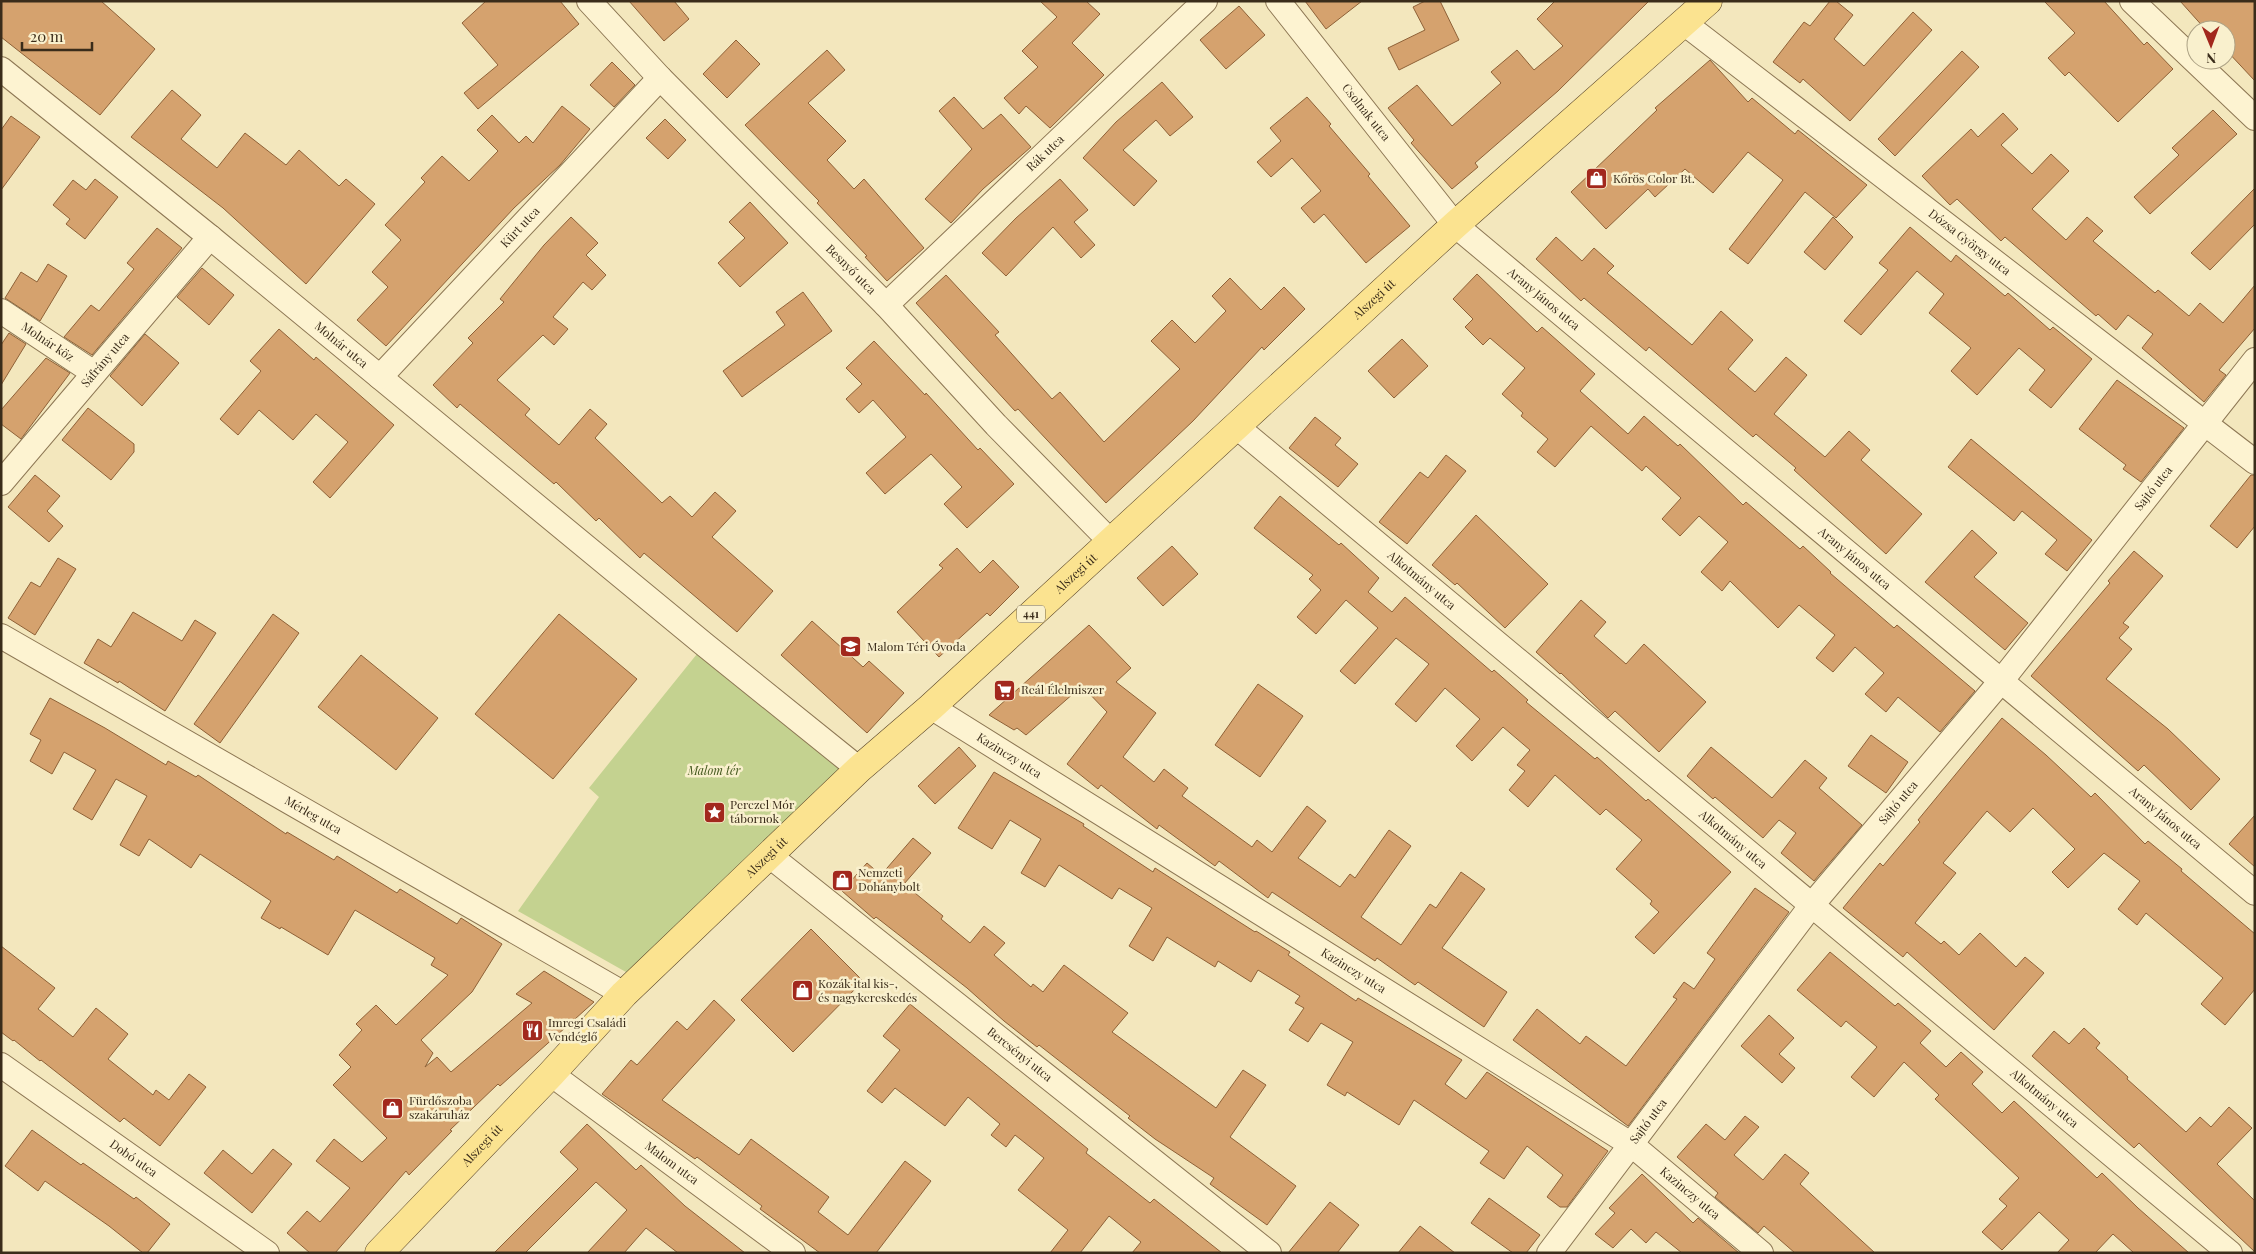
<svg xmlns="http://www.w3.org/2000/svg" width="2256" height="1254" font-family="'Playfair Display',serif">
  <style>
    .green { fill: #c4d290 }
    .building { fill: #d5a26e; stroke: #8e6137 }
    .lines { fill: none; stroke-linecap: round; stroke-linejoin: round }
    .minor-casing { stroke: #8d7754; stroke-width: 26 }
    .major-casing { stroke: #594429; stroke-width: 29 }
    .minor { stroke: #fdf3d1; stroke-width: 24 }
    .major { stroke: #fbe390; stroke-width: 28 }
    .labels { text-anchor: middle; stroke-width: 5; stroke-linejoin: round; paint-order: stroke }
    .shield { fill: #f9f0cd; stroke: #736750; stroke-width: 1 }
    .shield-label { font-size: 11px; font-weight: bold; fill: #3a2c1a }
    .street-label { font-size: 12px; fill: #3a2c1a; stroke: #f9f0cd }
    .poi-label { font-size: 12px; fill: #3a2c1a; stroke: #f9f0cd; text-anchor: start }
    .park-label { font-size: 12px; font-style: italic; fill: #45591f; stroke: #f9f0cd }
  </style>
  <rect width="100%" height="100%" fill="#f3e7bd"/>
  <path class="green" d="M701,649L843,765L633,976L518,911L599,797L589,788Z"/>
  <path class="building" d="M1,1H101L155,49L100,115L1,37Z
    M486,1H560L579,24L478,109L464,93L498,65L462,23Z
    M629,1H674L689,19L664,41Z
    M1040,1H1086L1100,14L1072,43L1104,75L1050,128L1026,106L1019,114L1004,98L1038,67L1022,51L1057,17Z
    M1305,1H1362L1326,29Z
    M1425,1H1440L1459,40L1399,70L1388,48L1425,30L1413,7Z
    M1555,1H1649L1558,91L1475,163L1478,167L1452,189L1411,143L1414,140L1388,108L1417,85L1452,126L1501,83L1491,72L1517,50L1534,70L1563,46L1537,19Z
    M1830,1H1836L1853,15L1834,39L1864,66L1913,12L1932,30L1850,121L1803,79L1800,83L1773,62L1804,22L1810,26Z
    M2044,1H2104L2144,45L2147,42L2173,69L2118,122L2069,72L2065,76L2048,58L2075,33Z
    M2180,1H2255V81L2226,50V30H2206Z
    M1239,6L1265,35L1226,69L1200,40Z
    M736,40L760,64L727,98L703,74Z
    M827,50L845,70L808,103L846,141L827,160L854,189L864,179L924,248L887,281L865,257L867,256L817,203L819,201L745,125Z
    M1962,51L1979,67L1895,156L1878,139Z
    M1710,60L1748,102L1752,98L1795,134L1798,130L1867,185L1836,218L1805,192L1748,264L1729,249L1783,180L1748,152L1713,193L1685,169L1655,197L1648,189L1606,229L1571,192L1657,110L1655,108Z
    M612,62L635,85L614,107L590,85Z
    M1162,82L1193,117L1170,136L1156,120L1123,150L1157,181L1134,206L1083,158L1116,122Z
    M172,90L201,115L181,139L217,168L245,133L286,165L299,150L339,186L346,179L375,204L306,284L223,208L131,137Z
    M954,97L983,129L1001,114L1031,147L983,189L951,223L925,199L972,149L939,111Z
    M1307,97L1331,124L1329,126L1370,174L1368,176L1410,226L1366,263L1324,214L1314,223L1301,208L1321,191L1292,158L1271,177L1257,162L1281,141L1270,128Z
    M562,106L590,129L560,165L514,208L386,346L357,320L388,287L372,272L401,240L385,225L425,182L421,178L442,156L469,181L498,151L477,130L492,115L519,143L526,136L533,143Z
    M2213,110L2237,134L2150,214L2134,197L2179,155L2172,148Z
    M2003,113L2018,129L2001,145L2032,174L2051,154L2069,171L2032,209L2066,240L2087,217L2103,231L2093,241L2155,293L2158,290L2189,316L2200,303L2223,323L2255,285V328L2219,370L2226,375L2204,402L2142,348L2153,334L2128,315L2116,330L2098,314L2096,316L2005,237L2001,241L1957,199L1950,205L1922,176L1971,129L1978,137Z
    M11,116L40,137L1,190V130Z
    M665,119L686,140L668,159L646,138Z
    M95,179L118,197L85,239L66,224L70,219L53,205L73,180L86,190Z
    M1060,179L1088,210L1074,222L1095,245L1081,258L1053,227L1006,276L982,253L1016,218Z
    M2255,188V224L2210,270L2191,253Z
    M750,202L788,243L740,287L718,263L745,238L729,222Z
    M571,217L598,243L586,255L606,275L592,290L583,282L553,317L568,329L554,345L543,335L497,380L530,409L525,415L559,445L590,409L607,424L595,438L662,503L670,496L692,517L715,492L736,511L712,537L773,591L737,632L644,553L640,558L599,518L596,521L556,482L554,484L460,404L457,408L433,385L473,343L468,338L504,302L500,299L544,245Z
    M1833,217L1853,237L1825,270L1804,252Z
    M1910,227L1951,262L1956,255L2005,296L2008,293L2050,330L2053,327L2092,359L2051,408L2029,390L2045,370L2019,348L1977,395L1951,371L1971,348L1929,313L1944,294L1917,271L1861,335L1844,321L1888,270L1879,263Z
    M157,228L182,248L92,355L64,337L91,305L99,311L134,269L127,263Z
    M1556,237L1582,261L1594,248L1614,266L1607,273L1692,345L1721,311L1753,340L1728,369L1755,392L1786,357L1807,375L1774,414L1825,457L1849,431L1870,450L1861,460L1922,514L1886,554L1794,470L1796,468L1756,434L1753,437L1649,347L1646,351L1584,298L1581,301L1536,259Z
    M48,264L67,276L40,321L5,298L21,272L37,282Z
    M202,268L234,295L209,325L177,297Z
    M1477,274L1537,332L1542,327L1595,374L1580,391L1628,434L1644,416L1678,446L1680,444L1743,505L1746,502L1800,549L1803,546L1831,572L1830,573L1894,628L1897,625L1975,691L1940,732L1898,697L1886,712L1865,694L1884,673L1855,647L1833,672L1816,658L1835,635L1799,605L1778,628L1730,581L1722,591L1701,572L1728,542L1699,516L1680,536L1662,519L1681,498L1646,466L1642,471L1591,426L1555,467L1537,452L1548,439L1521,416L1523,413L1502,394L1525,368L1490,338L1483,345L1465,327L1473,319L1453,299Z
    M946,275L999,332L995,335L1052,399L1060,392L1104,442L1180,369L1151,341L1172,320L1195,343L1226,311L1212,296L1230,278L1261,310L1284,287L1305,309L1264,350L1262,347L1193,421L1106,503L1018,409L1015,411L916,303Z
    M803,292L832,331L742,397L723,371L785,325L776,312Z
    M279,329L314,360L316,357L394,425L330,498L313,482L348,442L316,414L293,440L259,410L238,435L220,419L261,371L250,361Z
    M9,333L26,344L1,385V345Z
    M145,334L179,363L142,406L110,376Z
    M1402,339L1428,366L1394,398L1368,371Z
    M874,341L925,395L926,393L978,450L980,448L1014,484L967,528L944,504L962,487L931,454L885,494L866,473L906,437L873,400L859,413L846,399L862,384L846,368Z
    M46,358L70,373L21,439L1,424V410Z
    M2117,380L2184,428L2141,482L2123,469L2126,465L2079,429Z
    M88,408L134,444V452L111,480L62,440Z
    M1315,417L1341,438L1335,445L1358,464L1338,487L1289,448Z
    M1971,439L2092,540L2067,571L2045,554L2057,540L2022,511L2014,521L1948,467Z
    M1446,455L1466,471L1407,544L1379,522L1420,472L1428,478Z
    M35,475L60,496L47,511L63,526L49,542L8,507Z
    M2251,475H2255V526L2237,548L2210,526Z
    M1280,496L1339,545L1341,543L1379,578L1368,592L1392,612L1405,597L1492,672L1494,670L1528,700L1526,702L1595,759L1597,757L1646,801L1648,799L1731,872L1654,954L1635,937L1659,912L1650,904L1652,901L1616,869L1642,840L1606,809L1600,815L1555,775L1528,807L1509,790L1525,771L1517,765L1530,750L1503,727L1472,761L1456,746L1480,719L1445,688L1416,722L1395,704L1429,664L1396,638L1355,684L1340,671L1378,628L1346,600L1316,634L1297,617L1321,590L1309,579L1313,575L1254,528Z
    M1476,515L1548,584L1505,628L1457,583L1455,585L1432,565Z
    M1972,530L1997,553L1974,577L2028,623L2005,650L1925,582Z
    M1172,546L1198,574L1163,606L1137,578Z
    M957,548L980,573L993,560L1019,587L990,616L987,613L939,657L897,612L943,568L939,565Z
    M2134,551L2163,576L2123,623L2129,627L2119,638L2132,649L2106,679L2168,729L2220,779L2191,810L2144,765L2138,771L2031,676L2110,583L2108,581Z
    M58,558L76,569L35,635L8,618L31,582L40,587Z
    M1581,600L1606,622L1594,636L1626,664L1644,644L1706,702L1659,752L1615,711L1608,718L1561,673L1560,674L1536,652Z
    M133,612L182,641L195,620L216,633L165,711L119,681L118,683L84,663L98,639L111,647Z
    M273,614L299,633L220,743L194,724Z
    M559,614L637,679L553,779L475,714Z
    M812,621L863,667L869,661L904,693L867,733L781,655Z
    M1089,625L1131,668L1116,682L1156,713L1123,757L1154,782L1164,769L1188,788L1182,796L1252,847L1257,840L1272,852L1307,806L1326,821L1298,858L1340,887L1350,874L1355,878L1389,830L1411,846L1361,917L1401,945L1430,904L1436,908L1461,872L1485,889L1442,948L1507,992L1484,1027L1418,982L1415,985L1377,958L1375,961L1272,892L1268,898L1219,861L1215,866L1159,825L1157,829L1101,785L1098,789L1067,764L1107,712L1082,686L1026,735L1017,728L1014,730L989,715Z
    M361,655L438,718L396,770L318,707Z
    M1258,684L1303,716L1260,777L1215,745Z
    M50,698L105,728L166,765L168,761L196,777L198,775L286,834L287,832L334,860L337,856L397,893L400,889L457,924L461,918L502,944L472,992L421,1040L433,1053L425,1067L437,1057L451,1072L532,1003L516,994L544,971L594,1002L500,1086L498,1084L450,1130L452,1131L409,1175L406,1171L335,1253H310L287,1233L307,1211L320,1222L350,1188L316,1161L334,1139L362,1162L387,1138L333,1085L351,1067L339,1055L362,1030L356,1024L376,1005L396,1025L448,975L431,965L435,958L355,910L328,955L281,927L280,929L261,918L271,901L200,854L191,868L149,839L139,856L120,845L147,796L116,779L92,820L73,809L96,770L64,752L52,774L30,761L41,740L30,734Z
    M2002,718L2046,755L2091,797L2095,793L2145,844L2148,841L2182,869L2181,871L2255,934V989L2225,1025L2201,1004L2223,978L2146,913L2137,925L2118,909L2140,881L2104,853L2068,888L2052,872L2075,849L2033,808L2010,832L1987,811L1943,863L1956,873L1915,923L1941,944L1944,941L1959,955L1980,933L2016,967L2025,957L2044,973L1994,1030L1907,952L1903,957L1843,908L1880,863L1883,866L1920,822L1918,820Z
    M1871,735L1908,762L1886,793L1848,766Z
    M959,747L976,766L935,804L918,786Z
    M1711,747L1772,798L1805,760L1827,778L1819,788L1862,825L1814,881L1781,853L1796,833L1779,820L1763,838L1715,797L1713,799L1687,776Z
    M994,772L1084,824L1083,826L1153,872L1155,868L1255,932L1256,931L1290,952L1288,955L1356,1001L1358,998L1462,1060L1445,1084L1466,1099L1487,1072L1608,1151L1567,1207H1560L1547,1197L1563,1175L1527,1146L1504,1179L1480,1163L1489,1151L1414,1100L1399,1125L1347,1092L1345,1096L1327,1085L1353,1042L1321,1023L1308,1042L1289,1030L1304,1008L1295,1003L1300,996L1258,970L1251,982L1218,961L1215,967L1167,937L1153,961L1129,946L1152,908L1119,888L1112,899L1059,865L1045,887L1021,873L1041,839L1010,820L992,849L958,828Z
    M2255,815V867L2229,844Z
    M913,838L931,853L904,884L943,916L941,919L970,943L984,926L1005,943L994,955L1031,987L1033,984L1043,992L1064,965L1128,1013L1112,1032L1216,1108L1243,1070L1266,1085L1230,1137L1296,1186L1267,1225L1210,1184L1214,1178L1155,1139L1128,1118L1130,1116L1039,1045L1037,1047L1004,1021L967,988L876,917L874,919L842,891L867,863L881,875Z
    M1755,888L1789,912L1628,1126L1513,1040L1537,1009L1580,1044L1586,1036L1626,1066L1677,999L1673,997L1684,982L1694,989L1715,959L1707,953Z
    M811,929L863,981L793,1052L741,1000Z
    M1,946L55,988L38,1009L73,1037L96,1008L128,1034L108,1059L153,1095L156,1090L169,1100L189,1074L206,1087L160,1146L124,1118L120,1122L41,1060L40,1061L14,1040L13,1041L1,1032Z
    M1830,952L1895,1006L1898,1003L1931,1031L1920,1043L1946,1067L1961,1052L1983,1072L1972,1084L2002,1113L2014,1101L2097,1178L2102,1173L2138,1208L2189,1253H2134L2113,1234L2095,1253H2057L2069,1240L2039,1212L2002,1250L1982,1232L2007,1206L1999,1199L2019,1178L1935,1099L1939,1095L1904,1062L1874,1097L1851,1077L1877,1047L1846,1021L1841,1027L1797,990Z
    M714,1000L735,1020L662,1100L739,1155L751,1139L829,1197L818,1212L848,1235L905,1161L931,1181L876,1253H820L760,1209L762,1206L697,1157L695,1159L602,1094L631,1060L637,1065L677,1021L687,1030Z
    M910,1004L1088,1149L1086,1153L1150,1203L1154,1199L1222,1253H1132L1141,1242L1109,1216L1080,1253H1050L1068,1230L1018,1190L1044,1158L1015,1135L1006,1147L991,1135L1000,1124L968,1097L945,1126L895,1088L882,1103L867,1091L900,1050L883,1036Z
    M1769,1015L1794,1038L1779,1054L1795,1068L1782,1083L1741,1046Z
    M2084,1028L2100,1043L2096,1048L2128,1077L2127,1079L2186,1132L2200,1117L2211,1127L2229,1107L2252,1128L2217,1164L2255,1201V1252L2139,1143L2134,1148L2032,1056L2054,1031L2069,1044Z
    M1745,1116L1759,1127L1734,1155L1763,1180L1785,1154L1809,1173L1800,1184L1875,1253H1795L1764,1226L1758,1233L1715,1197L1718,1193L1677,1157L1706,1124L1725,1140Z
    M587,1124L636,1170L641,1165L685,1206L745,1253H678L646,1228L624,1253H587L627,1210L596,1182L525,1253H494L578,1169L560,1152Z
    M32,1130L81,1165L83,1163L134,1199L136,1197L170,1224L147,1253H143L109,1226L45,1181L38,1191L5,1166Z
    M273,1149L292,1164L252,1213L204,1173L223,1150L252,1174Z
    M1642,1174L1693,1223L1698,1218L1739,1253H1682L1656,1232L1646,1243L1631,1229L1613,1248L1595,1234L1615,1213L1609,1208Z
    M1489,1198L1540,1235L1526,1253H1513L1471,1223Z
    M1330,1202L1359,1225L1337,1253H1288Z
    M1420,1226L1455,1253H1398Z"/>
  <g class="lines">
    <defs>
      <g id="minor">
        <path id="s1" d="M589,1L660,78L886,305L996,425L1110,541"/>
        <path id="s2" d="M1278,1L1455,225L2255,893"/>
        <path d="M2132,1L2255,118"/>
        <path id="s3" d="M1684,23L2255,462"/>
        <path id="s4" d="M1,69L210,237L705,645L859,769"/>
        <path id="s5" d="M886,305L1205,1"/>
        <path id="s6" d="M1,311L94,373"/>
        <path id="s7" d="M380,377L660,78"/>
        <path id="s8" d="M1237,427L2230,1253"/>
        <path id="s9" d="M1,483L210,237"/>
        <path id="s10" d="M1,636L624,994"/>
        <path id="s11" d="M931,707L1632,1145L1761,1253"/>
        <path id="s12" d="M770,856L1269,1253"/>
        <path id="s13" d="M1,1065L267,1253"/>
        <path id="s14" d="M551,1074L793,1253"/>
        <path id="s15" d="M1549,1253L1811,906L2002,680L2255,360"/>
      </g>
      <g id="major">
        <path id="s16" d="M379,1253L551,1074L624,994L859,769L931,707L1455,225L1708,1"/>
      </g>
    </defs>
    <use href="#minor" class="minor-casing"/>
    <use href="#major" class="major-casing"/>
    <use href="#minor" class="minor"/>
    <use href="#major" class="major"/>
  </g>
  <defs>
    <symbol id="shop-square" viewBox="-11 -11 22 22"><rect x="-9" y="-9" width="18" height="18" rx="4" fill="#a2281d" stroke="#f9f0cd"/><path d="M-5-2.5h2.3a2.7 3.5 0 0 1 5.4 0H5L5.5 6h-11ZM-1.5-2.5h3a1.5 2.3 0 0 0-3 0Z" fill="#fff"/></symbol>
    <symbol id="school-square" viewBox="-11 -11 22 22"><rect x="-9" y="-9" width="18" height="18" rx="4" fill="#a2281d" stroke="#f9f0cd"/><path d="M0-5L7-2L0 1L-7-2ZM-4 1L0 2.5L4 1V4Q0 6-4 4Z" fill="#fff"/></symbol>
    <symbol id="supermarket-square" viewBox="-11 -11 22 22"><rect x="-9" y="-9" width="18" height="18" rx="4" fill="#a2281d" stroke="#f9f0cd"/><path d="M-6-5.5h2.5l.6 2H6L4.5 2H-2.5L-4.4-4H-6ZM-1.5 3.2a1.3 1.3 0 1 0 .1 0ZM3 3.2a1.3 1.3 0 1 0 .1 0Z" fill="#fff"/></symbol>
    <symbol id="sight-square" viewBox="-11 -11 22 22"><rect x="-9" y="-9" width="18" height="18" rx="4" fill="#a2281d" stroke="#f9f0cd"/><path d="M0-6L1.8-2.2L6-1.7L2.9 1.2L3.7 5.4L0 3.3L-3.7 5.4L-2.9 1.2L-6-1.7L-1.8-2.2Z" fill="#fff"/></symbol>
    <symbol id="restaurant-square" viewBox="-11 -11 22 22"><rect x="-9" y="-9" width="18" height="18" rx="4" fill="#a2281d" stroke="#f9f0cd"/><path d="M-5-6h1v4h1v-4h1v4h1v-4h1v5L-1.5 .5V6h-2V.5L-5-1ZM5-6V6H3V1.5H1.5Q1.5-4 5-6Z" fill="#fff"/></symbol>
  </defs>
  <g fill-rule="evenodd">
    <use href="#shop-square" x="1584" y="166" width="25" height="25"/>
    <use href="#school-square" x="838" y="634" width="25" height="25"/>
    <use href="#supermarket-square" x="992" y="678" width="25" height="25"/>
    <use href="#sight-square" x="702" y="800" width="25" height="25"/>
    <use href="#shop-square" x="830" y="868" width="25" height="25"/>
    <use href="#shop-square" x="790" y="978" width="25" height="25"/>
    <use href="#restaurant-square" x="520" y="1018" width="25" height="25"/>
    <use href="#shop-square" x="380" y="1096" width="25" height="25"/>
  </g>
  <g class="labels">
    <rect class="shield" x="1017" y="605.5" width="28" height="17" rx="4"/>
    <g class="shield-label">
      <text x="1031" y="618">441</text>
    </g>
    <g class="street-label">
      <text dy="4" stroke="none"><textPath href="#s2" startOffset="142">Csolnak utca</textPath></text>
      <text dy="4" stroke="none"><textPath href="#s5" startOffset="220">Rák utca</textPath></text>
      <text dy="4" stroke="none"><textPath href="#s7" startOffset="205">Kürt utca</textPath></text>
      <text dy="4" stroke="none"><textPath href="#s3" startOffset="360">Dózsa György utca</textPath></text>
      <text dy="4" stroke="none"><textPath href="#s1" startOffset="375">Besnyő utca</textPath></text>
      <text dy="4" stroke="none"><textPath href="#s2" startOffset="401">Arany János utca</textPath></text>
      <text dy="4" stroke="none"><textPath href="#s16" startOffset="1379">Alszegi út</textPath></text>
      <text dy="4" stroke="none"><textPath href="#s6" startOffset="56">Molnár köz</textPath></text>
      <text dy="4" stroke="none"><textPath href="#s4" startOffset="438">Molnár utca</textPath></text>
      <text dy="4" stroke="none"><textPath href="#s9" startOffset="161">Sáfrány utca</textPath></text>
      <text dy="4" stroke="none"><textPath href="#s15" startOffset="975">Sajtó utca</textPath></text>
      <text dy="4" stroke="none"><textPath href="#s2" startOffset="806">Arany János utca</textPath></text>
      <text dy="4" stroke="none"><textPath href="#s16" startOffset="974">Alszegi út</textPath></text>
      <text dy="4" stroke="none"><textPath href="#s8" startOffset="240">Alkotmány utca</textPath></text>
      <text dy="4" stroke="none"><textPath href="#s11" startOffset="92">Kazinczy utca</textPath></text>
      <text dy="4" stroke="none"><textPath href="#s15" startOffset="570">Sajtó utca</textPath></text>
      <text dy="4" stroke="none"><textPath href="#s10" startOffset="360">Mérleg utca</textPath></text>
      <text dy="4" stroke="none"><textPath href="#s2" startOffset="1211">Arany János utca</textPath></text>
      <text dy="4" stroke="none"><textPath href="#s8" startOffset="645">Alkotmány utca</textPath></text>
      <text dy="4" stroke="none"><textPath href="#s16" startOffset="554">Alszegi út</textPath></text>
      <text dy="4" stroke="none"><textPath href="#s11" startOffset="498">Kazinczy utca</textPath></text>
      <text dy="4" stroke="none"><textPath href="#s12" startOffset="319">Bercsényi utca</textPath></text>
      <text dy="4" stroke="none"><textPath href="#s8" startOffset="1050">Alkotmány utca</textPath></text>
      <text dy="4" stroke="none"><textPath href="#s15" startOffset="165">Sajtó utca</textPath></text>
      <text dy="4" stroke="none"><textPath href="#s16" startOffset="149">Alszegi út</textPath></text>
      <text dy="4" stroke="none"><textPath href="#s13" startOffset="162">Dobó utca</textPath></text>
      <text dy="4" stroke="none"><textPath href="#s14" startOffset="150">Malom utca</textPath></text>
      <text dy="4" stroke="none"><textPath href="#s11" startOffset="902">Kazinczy utca</textPath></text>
    </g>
    <g class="poi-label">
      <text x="1613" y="183">Kőrös Color Bt.</text>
      <text x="867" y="651">Malom Téri Óvoda</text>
      <text x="1021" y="694">Reál Élelmiszer</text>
      <text x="730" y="809">Perczel Mór<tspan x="730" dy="14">tábornok</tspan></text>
      <text x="858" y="877">Nemzeti<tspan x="858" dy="14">Dohánybolt</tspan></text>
      <text x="818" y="988">Kozák ital kis-,<tspan x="818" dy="14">és nagykereskedés</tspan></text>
      <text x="548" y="1027">Imregi Családi<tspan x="548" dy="14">Vendéglő</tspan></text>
      <text x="409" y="1105">Fürdőszoba<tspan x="409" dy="14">szakáruház</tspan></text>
    </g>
    <g class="park-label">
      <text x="714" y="775">Malom tér</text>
    </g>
  </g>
  <rect width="2256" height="1254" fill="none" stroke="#3a2c1a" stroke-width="5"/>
  <g transform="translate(2211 45) rotate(179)"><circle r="24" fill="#f9f0cd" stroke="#ada285"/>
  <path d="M0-4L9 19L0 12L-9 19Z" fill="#a2281d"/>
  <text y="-8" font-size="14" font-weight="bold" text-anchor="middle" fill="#3a2c1a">N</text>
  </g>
  <path d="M22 42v8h70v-8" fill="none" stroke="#3a2c1a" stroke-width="2.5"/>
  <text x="30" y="42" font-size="15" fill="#3a2c1a" stroke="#f9f0cd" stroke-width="4" paint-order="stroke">20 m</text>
</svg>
